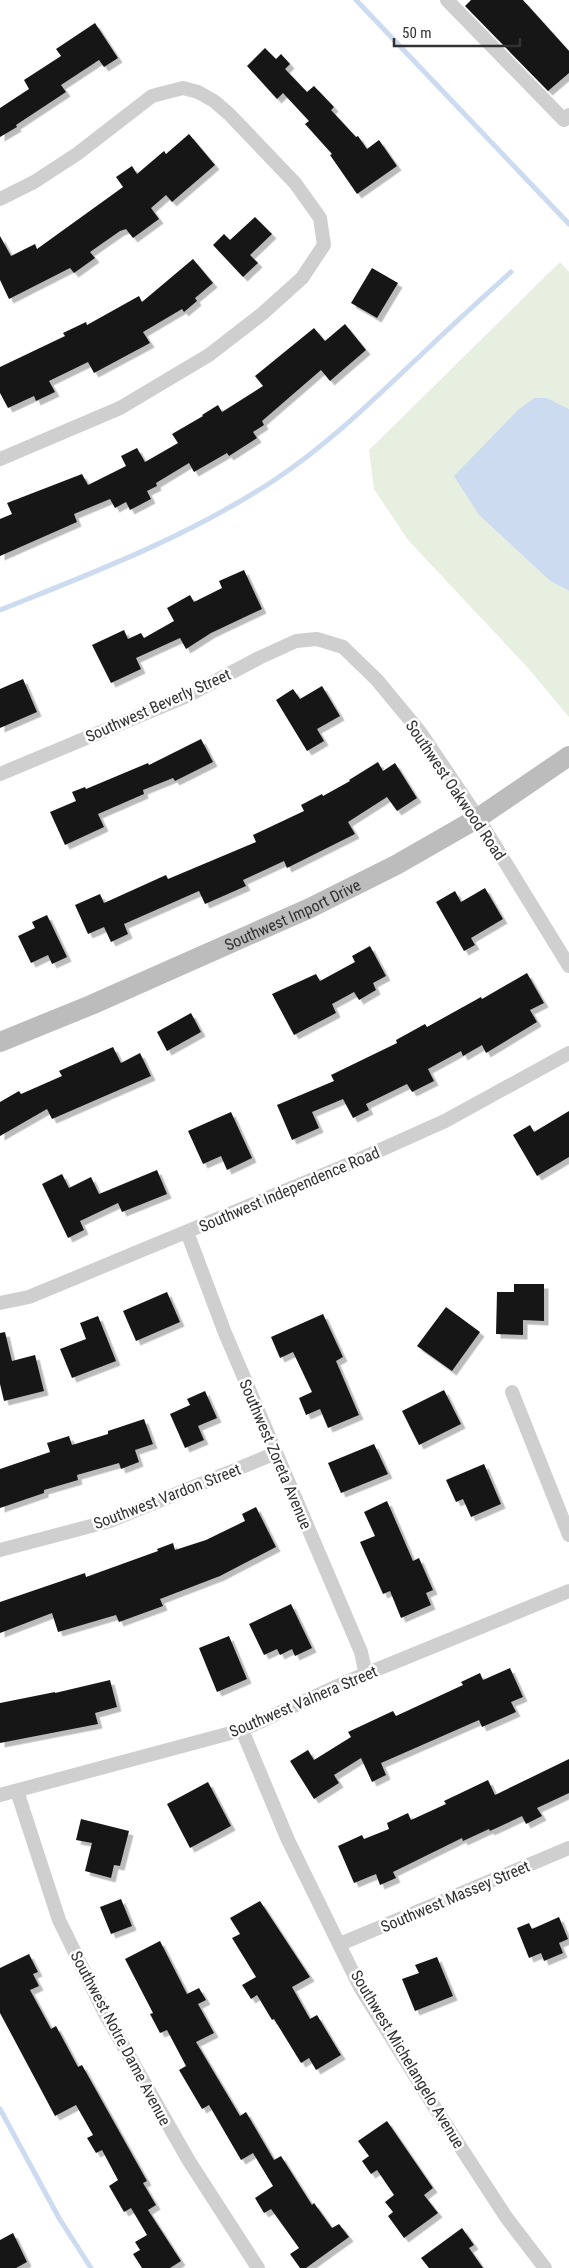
<svg xmlns="http://www.w3.org/2000/svg" width="569" height="2268" font-family="'Roboto Condensed',sans-serif">
  <style>
    .green { fill: #e6efe0 }
    .water { fill: #ccdbf0 }
    .lines { fill: none; stroke-linecap: round; stroke-linejoin: round }
    .stream { stroke: #ccdbf0; stroke-width: 5 }
    .building { fill: #191919; filter: url(#shadow) }
    .street { stroke: #cfcfcf; stroke-width: 14 }
    .secondary { stroke: #bcbcbc; stroke-width: 20 }
    .labels { text-anchor: middle; stroke-width: 5; stroke-linejoin: round; paint-order: stroke }
    .street-label { font-size: 16px; fill: #323232; stroke: #fff }
  </style>
  <defs>
    <filter id="shadow"><feDropShadow dx="4.5" dy="4.5" stdDeviation="0" flood-color="#0004"/></filter>
  </defs>
  <rect width="100%" height="100%" fill="#fff"/>
  <path class="green" d="M560,262L569,272V409L547,398L479,515L550,581L569,591V717L528,668L408,540L374,489L369,450Z"/>
  <path class="water" d="M534,398H547L569,409V591L550,581L479,515L454,476L518,410Z"/>
  <g class="lines">
    <path class="stream" d="M356,0L569,224
      M0,610C95,572 190,536 276,479C329,444 375,398 422,354C451,326 481,299 511,272
      M0,2109L59,2218L91,2268"/>
  </g>
  <path class="building" d="M471,0H523L569,51V73L548,91L465,6Z
    M95,23L118,58L104,67L99,60L61,85L66,92L16,125L17,127L0,137V108L29,89L24,80L61,56L56,49Z
    M265,48L276,59L281,54L290,64L285,69L307,92L314,86L334,107L331,110L356,137L358,136L367,149L379,140L397,166L357,194L330,155L332,154L305,124L309,121L283,93L277,99L247,66Z
    M189,134L215,165L172,202L166,195L151,208L159,219L133,238L126,229L120,231L90,252L95,258L74,273L70,268L9,299L0,280V236L11,256L35,244L37,249L123,187L116,177L132,166L137,174L164,151L166,154Z
    M255,217L272,234L250,255L258,263L243,277L213,245L224,234L230,240Z
    M193,259L213,283L195,298L197,301L184,312L182,309L143,332L150,343L94,373L88,362L49,381L55,392L36,401L34,396L8,408L0,393V367L65,336L63,333L86,322L87,325L139,296L142,302Z
    M372,268L398,283L377,318L351,303Z
    M345,324L366,350L330,381L321,370L262,421L264,425L253,432L257,438L229,456L227,453L194,472L189,463L156,483L157,486L147,491L151,499L130,510L126,502L115,508L110,499L74,514L77,522L0,556V519L12,514L7,503L82,474L88,485L126,466L121,456L137,448L145,462L178,443L172,434L203,416L202,415L218,405L222,412L263,386L255,376L314,328L325,341Z
    M244,570L262,609L211,633L186,649L180,638L136,658L141,669L111,683L92,645L124,630L128,639L141,633L144,638L174,621L167,608L190,595L194,602L222,588L219,581Z
    M23,679L37,712L0,728V689Z
    M322,686L340,716L317,729L324,741L307,751L276,700L293,689L300,699Z
    M201,739L213,762L175,781L173,778L143,790L144,794L98,814L104,827L65,845L50,812L76,801L72,792L85,787L86,789L148,763L149,765Z
    M378,762L383,771L395,763L417,798L397,811L387,797L348,822L355,834L287,868L284,861L243,880L246,886L205,904L199,891L124,924L128,934L111,942L104,927L88,934L75,905L100,894L104,903L166,875L168,879L256,842L253,835L304,811L301,805L322,794L323,796L350,781L349,780Z
    M485,888L503,919L471,938L475,945L464,951L436,902L455,891L461,902Z
    M47,915L67,957L52,964L48,955L31,963L18,936L35,928L32,922Z
    M370,946L386,976L373,983L376,990L359,1000L354,992L332,1004L336,1013L294,1035L272,994L316,974L320,981L355,962L352,956Z
    M527,973L544,1003L530,1010L537,1022L486,1053L482,1045L463,1056L461,1051L428,1069L434,1081L412,1092L407,1084L366,1104L369,1110L353,1118L343,1099L312,1112L319,1128L292,1140L277,1105L334,1081L331,1075L397,1043L396,1040L425,1024L427,1027L481,997L482,999Z
    M191,1013L201,1032L167,1051L157,1032Z
    M113,1047L121,1063L140,1053L151,1076L52,1119L47,1109L0,1136V1102L19,1091L21,1094L62,1076L59,1071Z
    M569,1111V1157L537,1176L513,1135L530,1125L534,1132Z
    M231,1112L252,1158L227,1170L221,1156L203,1164L188,1131Z
    M157,1170L167,1194L122,1212L118,1203L80,1221L84,1230L68,1238L42,1184L62,1174L69,1188L91,1177L99,1194Z
    M514,1284H544V1321L523,1320V1335L496,1334L497,1292H514Z
    M167,1292L180,1322L136,1341L123,1311Z
    M446,1307L480,1332L452,1371L417,1346Z
    M323,1314L343,1357L336,1361L359,1415L328,1428L320,1409L306,1415L299,1398L312,1392L293,1352L280,1358L271,1337Z
    M98,1316L116,1361L72,1378L60,1349L86,1339L80,1323Z
    M5,1332L12,1361L35,1355L44,1391L4,1401L0,1384V1333Z
    M444,1390L461,1424L419,1445L402,1411Z
    M205,1391L217,1418L198,1426L204,1440L185,1448L170,1414L190,1405L187,1399Z
    M144,1419L153,1444L135,1450L139,1462L121,1469L119,1463L77,1475L78,1480L44,1490V1493L0,1508V1469L50,1452L47,1443L69,1436L72,1445L108,1434V1431Z
    M374,1444L388,1474L341,1493L328,1463Z
    M484,1464L501,1504L471,1517L463,1499L456,1502L446,1480Z
    M387,1501L413,1561L419,1558L433,1590L426,1593L431,1605L401,1618L390,1591L383,1594L360,1542L375,1536L364,1512Z
    M256,1507L276,1547L220,1576L160,1599L163,1606L119,1622L116,1615L58,1632L52,1613L0,1633V1602L85,1573L86,1577L158,1551L157,1549L173,1543L175,1550L206,1540L245,1521L242,1514Z
    M291,1604L312,1648L295,1656L292,1649L280,1655L277,1649L264,1655L249,1624Z
    M229,1636L247,1679L217,1692L199,1648Z
    M510,1668L523,1697L511,1702L516,1712L482,1727L479,1720L381,1763L386,1775L372,1782L361,1758L334,1775L339,1783L314,1799L290,1761L308,1750L314,1760L351,1737L348,1732L393,1711L396,1716L463,1685L461,1682L480,1673L483,1680Z
    M110,1680L117,1707L95,1713L98,1724L0,1743V1703L55,1692V1693Z
    M569,1759V1793L537,1808L542,1816L526,1824L522,1816L490,1831L489,1829L463,1841L462,1838L393,1872L396,1878L380,1885L376,1874L354,1883L338,1846L362,1835L364,1839L389,1829L387,1823L408,1813L411,1820L446,1804L444,1801L488,1780L495,1795Z
    M208,1782L231,1826L190,1848L167,1804Z
    M81,1819L129,1831L120,1866L114,1865L111,1878L85,1871L92,1843L76,1840Z
    M121,1899L132,1926L111,1934L100,1907Z
    M260,1901L310,1977L292,1987L310,2019L317,2015L341,2055L316,2070L309,2058L301,2063L274,2019L272,2020L257,1995L251,1999L242,1985L256,1977L232,1938L240,1934L230,1918Z
    M559,1917L568,1939L559,1943L563,1953L544,1961L541,1953L529,1958L517,1928L529,1923L532,1929Z
    M160,1941L187,1994L199,1988L206,2000L198,2004L214,2033L196,2042L240,2116L246,2112L274,2160L281,2156L312,2205L314,2203L332,2228L339,2224L349,2237L306,2268H300L290,2254L299,2248L271,2209L264,2213L255,2198L273,2186L253,2153L241,2160L209,2105L202,2109L179,2070L186,2066L167,2030L160,2033L150,2014L153,2013L125,1959Z
    M29,1954L38,1972L33,1974L39,1986L30,1990L51,2029L56,2026L78,2067L82,2065L147,2181L143,2183L156,2205L148,2210L181,2261L170,2268H142L133,2254L140,2250L135,2242L147,2235L131,2208L124,2212L109,2186L118,2180L102,2150L96,2153L87,2138L93,2135L76,2105L55,2116L0,2013V1968Z
    M437,1957L453,1996L415,2011L402,1979L419,1973L415,1965Z
    M387,2121L433,2188L424,2195L438,2213L404,2238L388,2216L393,2212L385,2202L394,2195L377,2170L371,2174L362,2161L369,2156L358,2141Z
    M462,2228L474,2245L469,2248L483,2268H429L421,2258Z
    M13,2233L27,2262L16,2268H0V2240Z"/>
  <g class="lines">
    <path class="street" d="M447,0L564,120L569,115
      M0,199L34,182L77,154L152,96L183,88L198,92L214,101L229,114L295,183L320,218L324,245L302,278L262,314L209,355L120,408L0,459
      M0,774L187,696L259,658L296,641L317,639L343,647L377,680L420,732L478,818L569,966
      M187,1232L225,1333L361,1652L366,1675
      M0,1303L29,1297L340,1168L445,1121L569,1053
      M512,1392L569,1535
      M0,1550L110,1521L276,1453
      M242,1730L288,1840L360,1987L435,2108L506,2217L545,2268
      M17,1791L59,1920L104,2012L189,2161L258,2268
      M0,1795L242,1730L346,1682L569,1591
      M340,1944L569,1848"/>
    <path class="secondary" id="s1" d="M0,1042L91,1005L310,908L396,865L478,818L569,756"/>
  </g>
  <g class="labels">
    <g class="street-label">
      <text transform="translate(158 705) rotate(-24)" y="6">Southwest Beverly Street</text>
      <text transform="translate(456 790) rotate(56)" y="6">Southwest Oakwood Road</text>
      <text dy="6" stroke="none"><textPath href="#s1" startOffset="319">Southwest Import Drive</textPath></text>
      <text transform="translate(289 1189) rotate(-23)" y="6">Southwest Independence Road</text>
      <text transform="translate(276 1454) rotate(67)" y="6">Southwest Zoreta Avenue</text>
      <text transform="translate(167 1496) rotate(-21)" y="6">Southwest Vardon Street</text>
      <text transform="translate(303 1701) rotate(-23)" y="6">Southwest Valnera Street</text>
      <text transform="translate(455 1896) rotate(-23)" y="6">Southwest Massey Street</text>
      <text transform="translate(121 2038) rotate(62)" y="6">Southwest Notre Dame Avenue</text>
      <text transform="translate(408 2059) rotate(59)" y="6">Southwest Michelangelo Avenue</text>
    </g>
  </g>
  <path d="M394 38v8h126v-8" fill="none" stroke="#323232" stroke-width="2.5"/>
  <text x="402" y="38" font-size="15" fill="#323232" stroke="#ffffff" stroke-width="4" paint-order="stroke">50 m</text>
</svg>
